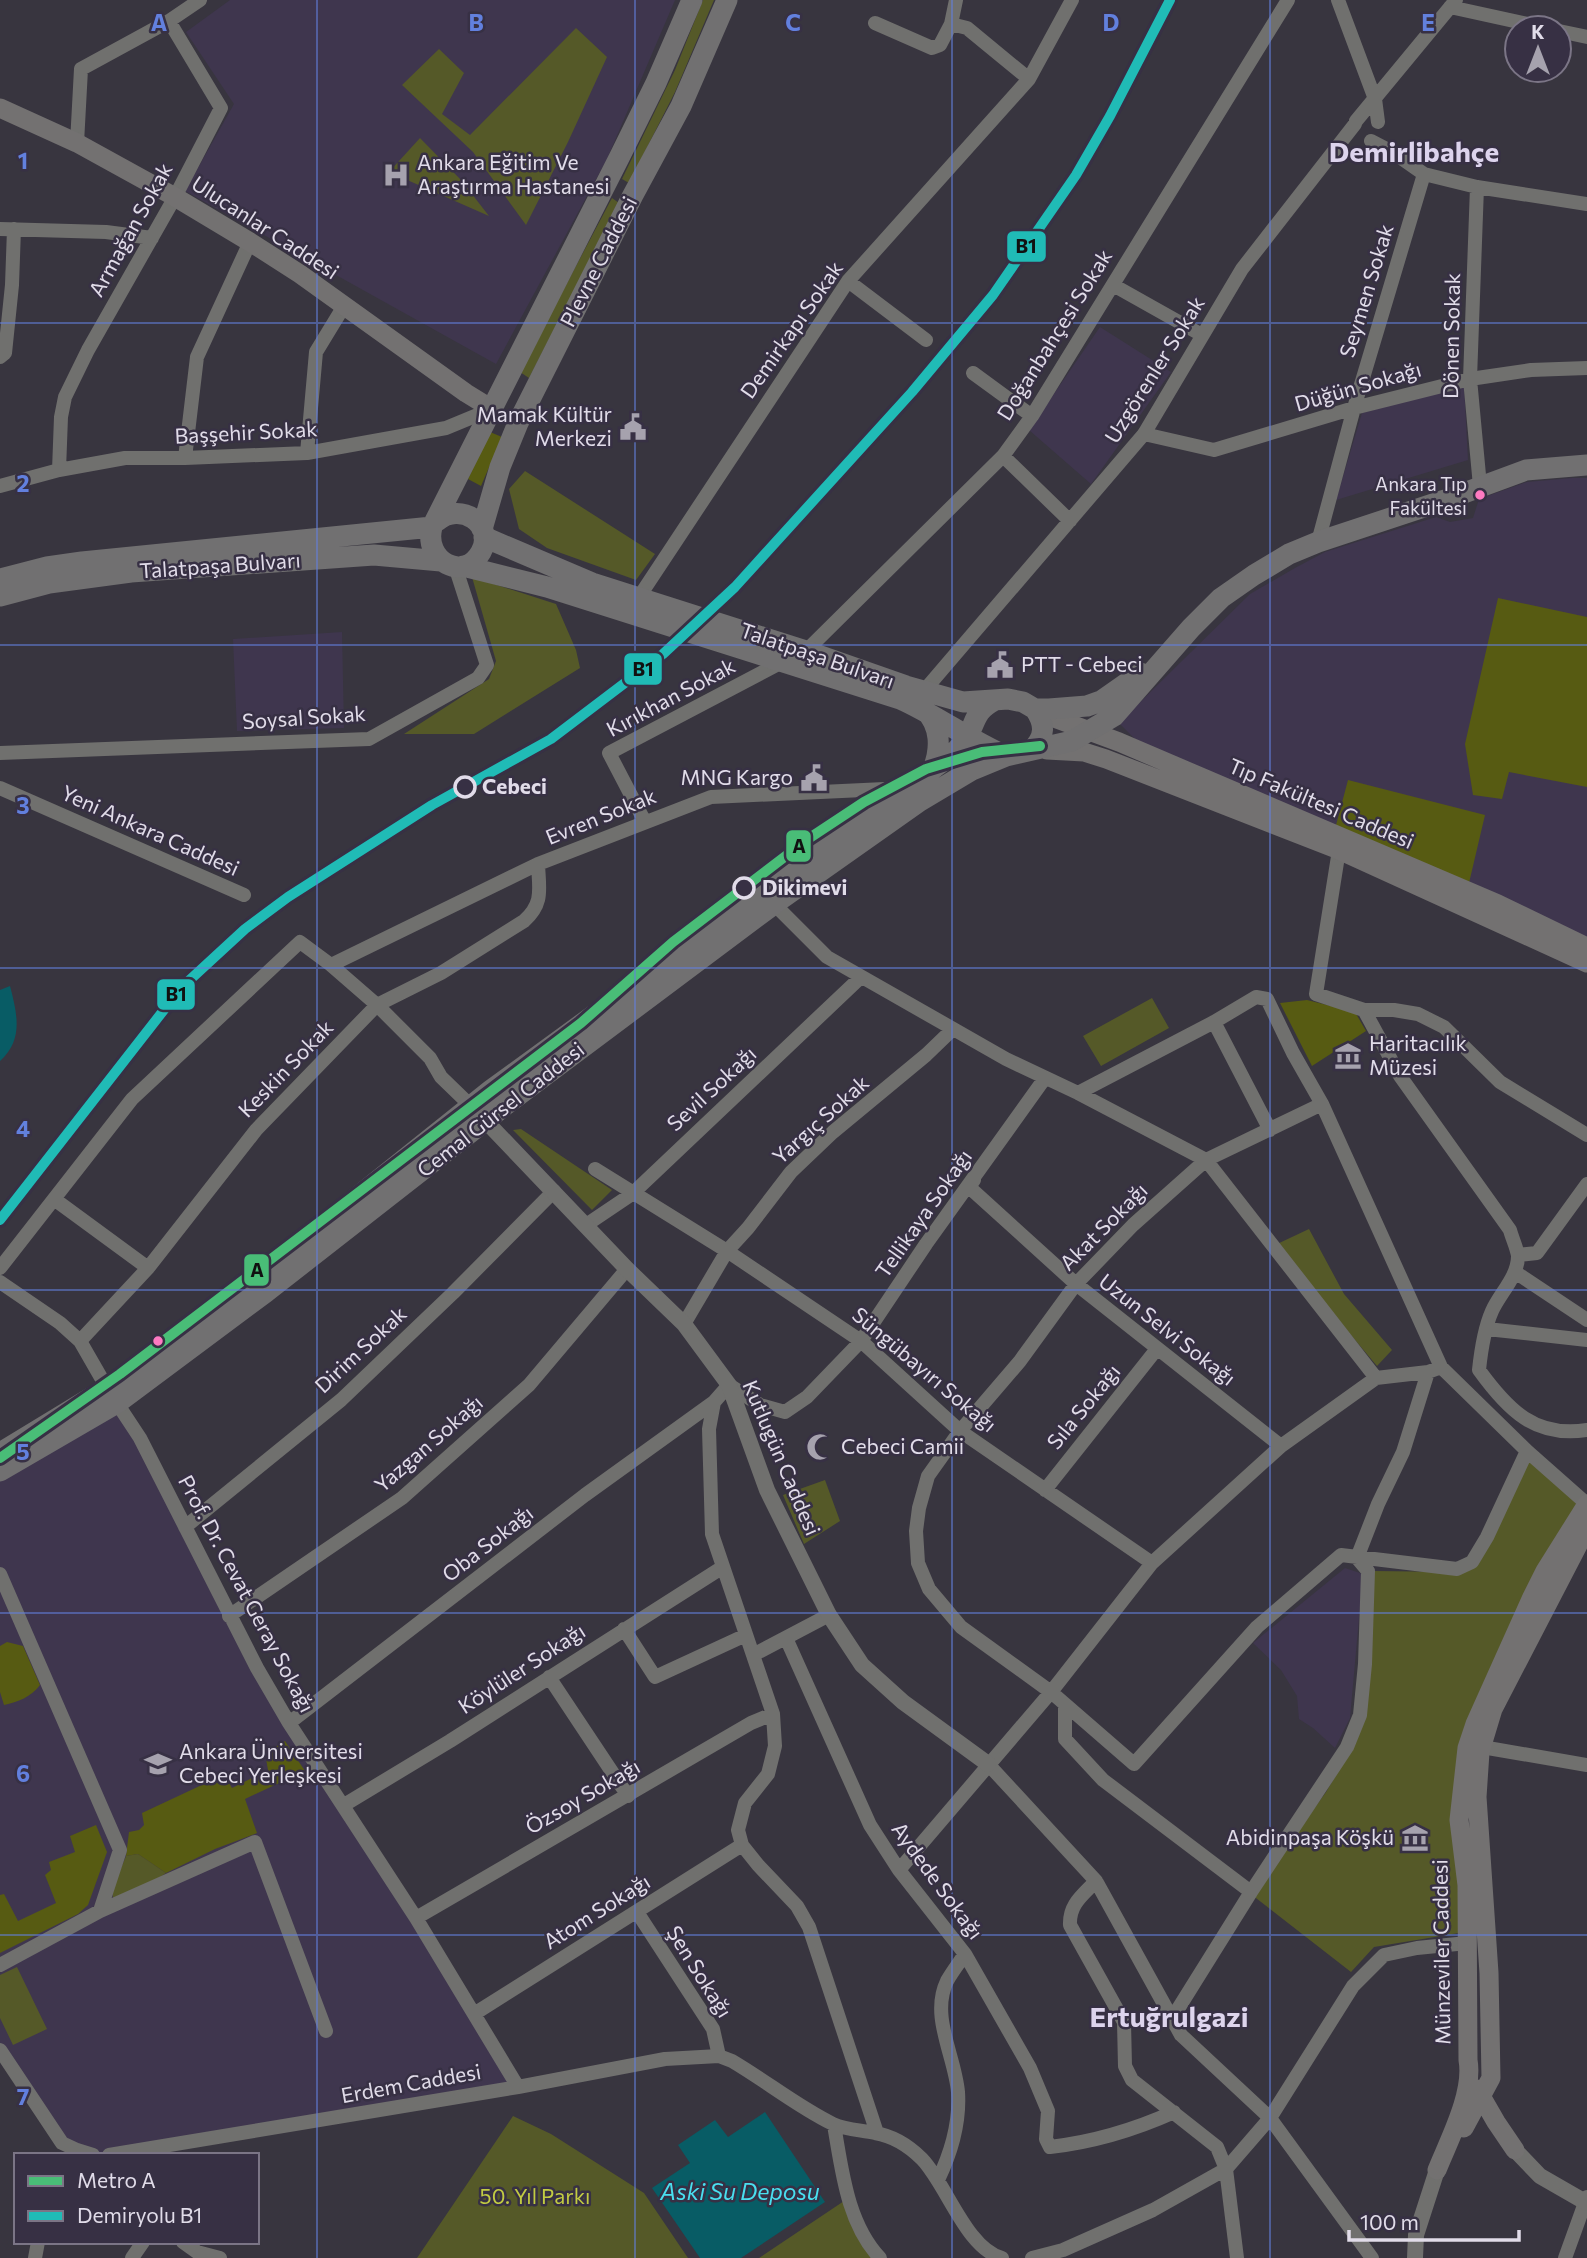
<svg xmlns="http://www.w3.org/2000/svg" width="1587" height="2258" font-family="Commissioner,sans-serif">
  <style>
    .built { fill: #3f364e }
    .green { fill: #555928 }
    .forest { fill: #575b12 }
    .water { fill: #085c65 }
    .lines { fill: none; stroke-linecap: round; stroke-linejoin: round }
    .minor { stroke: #70706e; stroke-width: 14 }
    .tertiary { stroke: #70706e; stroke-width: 16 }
    .secondary { stroke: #737171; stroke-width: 19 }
    .primary { stroke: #717071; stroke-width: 21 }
    .rail-1-casing { stroke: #373044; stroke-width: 16 }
    .rail-1 { stroke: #20bbb6; stroke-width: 10 }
    .metro-1-casing { stroke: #373044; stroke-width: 16 }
    .metro-1 { stroke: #49bd77; stroke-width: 10 }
    .grid { fill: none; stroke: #6280de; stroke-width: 2; stroke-opacity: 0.55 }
    .bus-dot { fill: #fe7ac1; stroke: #373044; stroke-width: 2.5 }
    .stop-dot { fill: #373044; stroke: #e1dce9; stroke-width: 3.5 }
    .labels { text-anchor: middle; stroke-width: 5; stroke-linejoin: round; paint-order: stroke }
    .bus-label { font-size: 19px; fill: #e1dce9; stroke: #373044; text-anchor: end }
    .poi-label { font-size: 21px; fill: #e1dce9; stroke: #373044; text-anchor: start }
    .street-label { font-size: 21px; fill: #e1dce9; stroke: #373044 }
    .stop-label { font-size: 21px; font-weight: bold; fill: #e1dce9; stroke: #373044; text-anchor: start }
    .park-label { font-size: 21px; fill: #c2cb42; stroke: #373044 }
    .water-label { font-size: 23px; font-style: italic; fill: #49dfef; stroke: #373044 }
    .district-label { font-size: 28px; font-weight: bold; fill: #ddd4ed; stroke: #373044 }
    .grid-label { font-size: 23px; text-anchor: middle; font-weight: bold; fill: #6280de; stroke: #373044; stroke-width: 5; stroke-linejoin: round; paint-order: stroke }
    .line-badge { stroke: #373044; stroke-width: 2.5 }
    .pale-badge-label { font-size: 19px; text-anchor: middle; font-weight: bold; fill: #111 }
  </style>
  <rect width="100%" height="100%" fill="#38353f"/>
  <path class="built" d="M230,0H675L607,159L496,364L185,191L234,104L186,32Z
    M1100,327L1171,372L1091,484L1029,430Z
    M1464,385L1468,460L1336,500L1362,413Z
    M1572,478H1587V937L1139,743L1119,723L1250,594L1295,568L1325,552L1436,517L1450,522L1473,518L1479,499L1527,482Z
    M342,632L344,728L237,731L233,639Z
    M117,1403L229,1616L518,2087L109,2155H93L62,2143L0,2050V1471Z
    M1345,1568L1363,1574L1350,1718L1335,1748L1313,1728L1299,1719L1297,1696L1281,1670L1253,1643Z"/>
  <path class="green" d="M703,0H714L675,92L629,183L622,179L675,70Z
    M576,28L607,57L568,142L526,225L473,152L402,85L439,49L464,73L442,114L470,135Z
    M420,138L461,180L489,216L389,172Z
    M612,198L619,203L529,378L520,372Z
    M525,471L655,554L636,580L547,548L519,529L509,489Z
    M472,577L556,604L576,650L580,668L474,734H404L489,679L496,661Z
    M1152,998L1169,1028L1101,1066L1083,1036Z
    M521,1129L612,1190L592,1210L513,1130Z
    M1309,1229L1344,1294L1392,1350L1377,1366L1275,1245Z
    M1530,1460L1580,1506L1464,1749L1465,1932L1374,1947L1351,1972L1252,1895L1326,1792L1357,1740L1372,1571L1458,1572Z
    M825,1480L840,1521L804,1544L783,1495Z
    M138,1854L166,1873L159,1878L113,1898L112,1890L126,1856Z
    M17,1967L47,2029L13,2045L0,2018V1975Z
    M513,2116L551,2134L644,2193L688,2258H417Z
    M850,2197L880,2258H759Z"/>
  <path class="forest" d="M490,432L502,437L481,486L468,479Z
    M1498,598L1587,617V787L1509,772L1502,799L1473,795L1465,744Z
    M1348,780L1485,815L1469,883L1335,829Z
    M1307,1000L1355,1012L1366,1031L1312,1066L1280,1003Z
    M7,1642L23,1646L40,1685C31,1697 18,1702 4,1705L0,1692V1646Z
    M285,1741L305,1771L245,1799L257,1833L215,1849L166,1873L138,1854L126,1856L129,1832L139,1830L144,1825L142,1813L221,1776L226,1778L232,1788L268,1770L265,1753Z
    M96,1825L107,1852L88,1905L78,1914L0,1953V1895L4,1894L18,1921L56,1903L45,1875L51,1870L49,1862L75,1852L70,1836Z"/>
  <path class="water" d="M10,986C17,1013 24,1040 0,1061V990Z
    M765,2112L825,2202L741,2258H700L652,2188L690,2163L678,2145L715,2120L728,2137Z"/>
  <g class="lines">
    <path class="minor" d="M1338,0L1375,99L1378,122
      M1450,7L1546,28
      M875,23L932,48L940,45L951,24L967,28L1029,79
      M951,24L956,0
      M1559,31L1587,37
      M1356,121L1456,0
      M1371,141L1394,153L1424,174L1477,187L1587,204
      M77,143L81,69L169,21L200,0
      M1477,187L1470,379L1480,486
      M0,229L106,232L152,238
      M848,281L926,340
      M1113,285L1202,335
      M0,357L5,353L12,285L14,229
      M973,373L1032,416
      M1144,434L1214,450L1354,408L1470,379L1531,370L1587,368
      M307,453L316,352L344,306
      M1003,456L1070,521
      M185,458L197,357L250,242
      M59,470L61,417L65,397L88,350L175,197L221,108L169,21
      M0,486L59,470L125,458H185L307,453L446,428L492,409
      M1318,542L1354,408L1424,174
      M639,597L848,281L1029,79L1072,0
      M806,651L1003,456L1032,416L1288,0
      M923,692L1144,434L1242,269L1355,124
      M0,753L369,739L478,678L487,665L455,566
      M0,788L244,895
      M645,822L609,753L782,662
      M1339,850L1316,994L1364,1010H1394L1418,1014L1444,1027L1500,1082L1587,1135
      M774,904L827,957L1006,1059L1078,1093L1206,1160L1376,1378
      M331,965L538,864L711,797L906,788
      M1364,1010L1400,1076L1510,1230C1512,1238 1517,1248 1518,1256C1518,1277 1500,1293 1492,1311C1484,1329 1481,1351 1479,1370C1508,1410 1535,1438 1587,1430
      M1214,1022L1270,1130
      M1078,1093L1214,1022L1256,997L1267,999L1293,1053L1322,1104L1441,1367L1527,1451L1587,1504
      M595,1169L727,1251L861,1341L960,1431L1152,1563
      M974,1180L969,1187L1076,1284L1281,1446
      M54,1199L148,1268
      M586,1225L632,1194L861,977
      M1518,1255L1537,1253L1587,1184
      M0,1268L132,1099L300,942L331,965L377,1005L430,1058L441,1077L471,1106
      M1515,1272L1587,1320
      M0,1282L60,1323L80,1341L107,1388L140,1438L257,1668L289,1723L416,1918L518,2087
      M684,1324L727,1251L748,1228L791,1172L833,1132L926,1055L953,1029
      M1487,1329L1587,1340
      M80,1341L148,1268L256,1130L377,1005L441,973L524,921C544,903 539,889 538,864
      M1428,1372L1376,1378L1281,1446L1152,1563L1051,1692L1134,1764L1257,1627L1341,1555L1457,1569L1472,1562L1487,1537L1527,1451
      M1045,1490L1156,1350
      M185,1527L341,1400L453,1293L554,1191
      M0,1574L120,1850L100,1911
      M229,1616L402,1498L529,1385L627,1269
      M624,1629L655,1677L746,1635
      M786,1638L870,1825L899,1870L965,1954L1030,2068L1048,2111L1046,2139L1050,2147C1094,2142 1134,2130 1174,2112
      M753,1655L829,1615
      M549,1677L628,1796
      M1065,1705V1739L1103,1780L1251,1892
      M289,1723L585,1495L714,1402
      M1482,1747L1587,1765
      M988,1764L1096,1881L1181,2035L1270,2118L1372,2258
      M344,1805L450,1741L723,1567
      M899,1870L1051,1692L961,1627L929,1589L918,1563L916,1531L919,1508L928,1476L960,1431L1020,1361L1076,1284L1133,1225L1206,1160L1322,1104
      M1096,1881C1083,1895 1069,1904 1070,1925L1124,2022L1125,2066L1132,2080L1217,2147L1226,2169L1237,2258
      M637,1912L713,2029L719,2056
      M416,1918L751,1723L773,1714
      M0,1965L100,1911L255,1842L326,2031
      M474,2014L742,1845
      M1173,2017L1251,1892L1347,1747L1360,1715L1365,1664L1368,1571L1357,1558L1378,1504L1403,1452L1428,1372L1436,1369
      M0,2050L62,2143L77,2150L93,2155
      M834,2125C842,2170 847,2223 880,2258
      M877,2133L809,1927L797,1906L758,1865L742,1845L738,1830L745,1803L768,1774L775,1746L773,1714L712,1534L709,1429L714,1402L729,1385L760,1405L785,1412L807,1397L861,1341L926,1244L1045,1078
      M109,2155L518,2087L665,2059L719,2056L732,2061C766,2081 798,2107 833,2124C846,2130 861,2130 875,2133C893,2136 909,2146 922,2159C947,2185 966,2248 1002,2258
      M938,2180C951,2153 960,2122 958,2092C955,2056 930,2016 947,1981C952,1972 959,1963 965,1954
      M183,2242L197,2252L220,2258
      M35,2258L38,2242
      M132,2258L143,2242
      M1032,2258L1063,2250L1153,2210L1226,2169L1270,2118L1353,1986L1384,1955L1417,1948L1467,1943
      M1565,2258L1587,2197"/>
    <path class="tertiary" d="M479,1114L627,1269L684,1324L729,1385L767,1490L829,1615L862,1665L903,1702L988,1764
      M1515,2150L1540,2176L1587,2203
      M1415,2258L1416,2235L1437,2170"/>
    <path class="secondary" d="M0,108L77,143L175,197L250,242L300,274L466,393L492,409
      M1035,709L1049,716L1119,742L1498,904L1587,947
      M1047,750L1084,752L1106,759L1339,850L1587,963
      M1477,2089L1496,2122L1515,2150
      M1464,2128L1491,2078L1489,1973L1477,1797L1480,1752L1493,1709L1587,1528
      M1437,2170C1449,2140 1474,2093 1468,2060L1467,1885L1459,1820L1467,1748L1475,1724L1532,1597L1545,1571L1587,1504"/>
    <path class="primary" d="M437,521C460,501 496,524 481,552C464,583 423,561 432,527L620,156L656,83L692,0
      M482,529L500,467L518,423L633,195L681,106L727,0
      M484,537L592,583L806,651L906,686L963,702L1008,699L1023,702L1035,709H1049L1087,706L1101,701L1141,673
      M463,566L547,587L900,699C938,716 969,740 1006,756
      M0,579L47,567L82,562L432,527
      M0,596L49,583L131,572L374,555L441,561
      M925,710C941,726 941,749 933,769
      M1032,750C1046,736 1045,724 1035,709
      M0,1453L107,1388L255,1279L491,1090L953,754C958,749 964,742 968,736C977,718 975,711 995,700
      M0,1471L117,1403L266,1292L504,1106L774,904L920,801L972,770L1006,756L1072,741L1114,716L1191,628L1221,598L1254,575L1289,554L1318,542L1445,500L1526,470L1587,465"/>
    <defs>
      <path id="rail-1" d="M0,1220L181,988L245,929L288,897L432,805L551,739L663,654L735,587L912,392L993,295L1076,175L1110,116L1170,0"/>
    </defs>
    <use href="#rail-1" class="rail-1-casing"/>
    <use href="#rail-1" class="rail-1"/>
    <defs>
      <path id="metro-1" d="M0,1458L120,1374L581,1023L673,942L808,839L864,802L926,769L982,752L1040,746"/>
    </defs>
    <use href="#metro-1" class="metro-1-casing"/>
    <use href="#metro-1" class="metro-1"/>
  </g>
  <path class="grid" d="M317,0V2258M635,0V2258M952,0V2258M1270,0V2258M0,323H1587M0,645H1587M0,968H1587M0,1290H1587M0,1613H1587M0,1935H1587"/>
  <defs>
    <symbol id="hospital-bare" viewBox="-9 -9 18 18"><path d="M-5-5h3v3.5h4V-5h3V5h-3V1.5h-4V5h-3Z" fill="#a6a2ae" stroke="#373044" stroke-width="2.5" paint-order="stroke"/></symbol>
    <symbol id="civic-bare" viewBox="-9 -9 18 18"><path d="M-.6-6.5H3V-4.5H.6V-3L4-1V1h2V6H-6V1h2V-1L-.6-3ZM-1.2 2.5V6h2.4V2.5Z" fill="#a6a2ae" stroke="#373044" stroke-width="2.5" paint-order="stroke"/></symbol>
    <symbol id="museum-bare" viewBox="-9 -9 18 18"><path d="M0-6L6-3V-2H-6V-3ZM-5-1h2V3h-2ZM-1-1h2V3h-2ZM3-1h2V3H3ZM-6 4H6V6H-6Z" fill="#a6a2ae" stroke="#373044" stroke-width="2.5" paint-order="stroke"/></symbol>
    <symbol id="mosque-bare" viewBox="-9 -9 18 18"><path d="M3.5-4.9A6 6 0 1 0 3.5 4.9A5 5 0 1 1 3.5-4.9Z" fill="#a6a2ae" stroke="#373044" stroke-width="2.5" paint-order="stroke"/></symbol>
    <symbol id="university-bare" viewBox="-9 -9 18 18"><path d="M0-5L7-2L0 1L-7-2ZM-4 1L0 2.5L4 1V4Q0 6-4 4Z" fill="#a6a2ae" stroke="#373044" stroke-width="2.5" paint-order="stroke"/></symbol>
  </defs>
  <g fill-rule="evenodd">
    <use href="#hospital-bare" x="377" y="156" width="38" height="38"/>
    <use href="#civic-bare" x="614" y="408" width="38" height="38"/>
    <use href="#civic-bare" x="981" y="646" width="38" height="38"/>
    <use href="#civic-bare" x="795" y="759" width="38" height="38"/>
    <use href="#museum-bare" x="1329" y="1037" width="38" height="38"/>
    <use href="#mosque-bare" x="801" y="1428" width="38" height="38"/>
    <use href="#university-bare" x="139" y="1745" width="38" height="38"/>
    <use href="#museum-bare" x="1396" y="1819" width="38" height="38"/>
  </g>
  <g class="bus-dot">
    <circle cx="1480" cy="495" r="6"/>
    <circle cx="158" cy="1341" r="6"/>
  </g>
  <g class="stop-dot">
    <circle cx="465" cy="787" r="10"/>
    <circle cx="744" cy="888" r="10"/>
  </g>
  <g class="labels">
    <g class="bus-label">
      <text x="1467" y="491">Ankara Tıp<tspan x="1467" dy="24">Fakültesi</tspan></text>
    </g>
    <g class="poi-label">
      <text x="417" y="170">Ankara Eğitim Ve<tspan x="417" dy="24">Araştırma Hastanesi</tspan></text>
      <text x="612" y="422" text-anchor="end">Mamak Kültür<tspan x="612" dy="24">Merkezi</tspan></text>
      <text x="1021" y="672">PTT - Cebeci</text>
      <text x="793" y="785" text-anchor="end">MNG Kargo</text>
      <text x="1369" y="1051">Haritacılık<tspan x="1369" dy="24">Müzesi</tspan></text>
      <text x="841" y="1454">Cebeci Camii</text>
      <text x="179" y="1759">Ankara Üniversitesi<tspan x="179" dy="24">Cebeci Yerleşkesi</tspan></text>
      <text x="1394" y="1845" text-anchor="end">Abidinpaşa Köşkü</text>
    </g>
    <g class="street-label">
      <text transform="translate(265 228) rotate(33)" y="7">Ulucanlar Caddesi</text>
      <text transform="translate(131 230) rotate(-61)" y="7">Armağan Sokak</text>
      <text transform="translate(599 262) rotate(-63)" y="7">Plevne Caddesi</text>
      <text transform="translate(1367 291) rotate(-73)" y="7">Seymen Sokak</text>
      <text transform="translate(792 330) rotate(-55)" y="7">Demirkapı Sokak</text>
      <text transform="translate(1055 335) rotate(-58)" y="7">Doğanbahçesi Sokak</text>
      <text transform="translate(1452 336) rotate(-89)" y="7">Dönen Sokak</text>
      <text transform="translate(1155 370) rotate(-58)" y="7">Uzgörenler Sokak</text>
      <text transform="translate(1358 387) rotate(-16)" y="7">Düğün Sokağı</text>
      <text transform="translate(246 433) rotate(-3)" y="7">Başşehir Sokak</text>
      <text transform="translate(220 566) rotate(-4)" y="7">Talatpaşa Bulvarı</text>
      <text transform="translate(817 656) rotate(19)" y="7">Talatpaşa Bulvarı</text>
      <text transform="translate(671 698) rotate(-28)" y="7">Kırıkhan Sokak</text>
      <text transform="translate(304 718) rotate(-4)" y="7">Soysal Sokak</text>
      <text transform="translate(1321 804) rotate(23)" y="7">Tıp Fakültesi Caddesi</text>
      <text transform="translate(601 817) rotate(-22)" y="7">Evren Sokak</text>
      <text transform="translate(150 831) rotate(24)" y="7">Yeni Ankara Caddesi</text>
      <text transform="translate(286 1069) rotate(-46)" y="7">Keskin Sokak</text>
      <text transform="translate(712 1089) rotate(-43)" y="7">Sevil Sokağı</text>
      <text transform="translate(501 1110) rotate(-38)" y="7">Cemal Gürsel Caddesi</text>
      <text transform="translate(821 1120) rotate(-42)" y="7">Yargıç Sokak</text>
      <text transform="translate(924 1214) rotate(-55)" y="7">Tellikaya Sokağı</text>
      <text transform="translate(1104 1227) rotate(-45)" y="7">Akat Sokağı</text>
      <text transform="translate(1167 1330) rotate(38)" y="7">Uzun Selvi Sokağı</text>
      <text transform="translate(361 1350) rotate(-43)" y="7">Dirim Sokak</text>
      <text transform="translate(924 1370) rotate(40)" y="7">Süngübayırı Sokağı</text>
      <text transform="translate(1084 1407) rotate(-51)" y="7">Sıla Sokağı</text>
      <text transform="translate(429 1444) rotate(-41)" y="7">Yazgan Sokağı</text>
      <text transform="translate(781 1458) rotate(67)" y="7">Kutlugün Caddesi</text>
      <text transform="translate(488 1544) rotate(-38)" y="7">Oba Sokağı</text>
      <text transform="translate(246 1594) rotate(62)" y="7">Prof. Dr. Cevat Geray Sokağı</text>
      <text transform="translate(522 1669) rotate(-33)" y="7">Köylüler Sokağı</text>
      <text transform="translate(583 1797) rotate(-30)" y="7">Özsoy Sokağı</text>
      <text transform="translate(937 1881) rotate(54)" y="7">Aydede Sokağı</text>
      <text transform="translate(597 1912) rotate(-32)" y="7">Atom Sokağı</text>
      <text transform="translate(1442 1952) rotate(-91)" y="7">Münzeviler Caddesi</text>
      <text transform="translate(699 1972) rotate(58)" y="7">Şen Sokağı</text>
      <text transform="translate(411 2084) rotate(-10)" y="7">Erdem Caddesi</text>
    </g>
    <g class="stop-label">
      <text x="482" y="794">Cebeci</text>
      <text x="762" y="895">Dikimevi</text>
    </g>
    <g class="park-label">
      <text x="535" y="2204">50. Yıl Parkı</text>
    </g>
    <g class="water-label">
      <text x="740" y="2200">Aski Su Deposu</text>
    </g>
    <g class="district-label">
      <text x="1414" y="162">Demirlibahçe</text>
      <text x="1169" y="2027">Ertuğrulgazi</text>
    </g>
  </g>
  <g class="grid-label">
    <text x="159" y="31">A</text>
    <text x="476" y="31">B</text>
    <text x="793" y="31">C</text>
    <text x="1111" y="31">D</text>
    <text x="1428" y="31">E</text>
    <text x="23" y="169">1</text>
    <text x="23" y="492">2</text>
    <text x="23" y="814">3</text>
    <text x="23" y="1137">4</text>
    <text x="23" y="1460">5</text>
    <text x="23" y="1782">6</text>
    <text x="23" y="2105">7</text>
  </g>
  <g class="line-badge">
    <rect x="1006" y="230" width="41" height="33" rx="7" fill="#20bbb6"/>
    <rect x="623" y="652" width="40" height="34" rx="7" fill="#20bbb6"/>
    <rect x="785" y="829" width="27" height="34" rx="7" fill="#49bd77"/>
    <rect x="156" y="978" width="40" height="33" rx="7" fill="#20bbb6"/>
    <rect x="243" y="1253" width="27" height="34" rx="7" fill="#49bd77"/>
  </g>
  <g class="pale-badge-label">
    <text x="1026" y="253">B1</text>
    <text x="643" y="676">B1</text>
    <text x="799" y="853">A</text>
    <text x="176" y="1001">B1</text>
    <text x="257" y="1277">A</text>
  </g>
  <rect x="14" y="2153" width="245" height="91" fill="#373044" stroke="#7b7586" stroke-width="2"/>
  <rect x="28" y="2176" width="35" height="10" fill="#49bd77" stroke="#7b7586" stroke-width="2"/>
  <text x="77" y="2188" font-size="21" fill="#e1dce9">Metro A</text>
  <rect x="28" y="2211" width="35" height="10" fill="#20bbb6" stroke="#7b7586" stroke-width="2"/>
  <text x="77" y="2223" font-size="21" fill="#e1dce9">Demiryolu B1</text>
  <g transform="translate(1538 49)"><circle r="33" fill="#373044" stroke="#7b7586" stroke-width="2"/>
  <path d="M0-5L12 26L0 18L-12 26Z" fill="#a6a2ae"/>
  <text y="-10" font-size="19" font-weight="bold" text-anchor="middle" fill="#e1dce9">K</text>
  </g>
  <path d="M1349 2230v10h170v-10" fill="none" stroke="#e1dce9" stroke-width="3.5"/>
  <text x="1360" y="2230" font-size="21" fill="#e1dce9" stroke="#373044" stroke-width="5" paint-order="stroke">100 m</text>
</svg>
